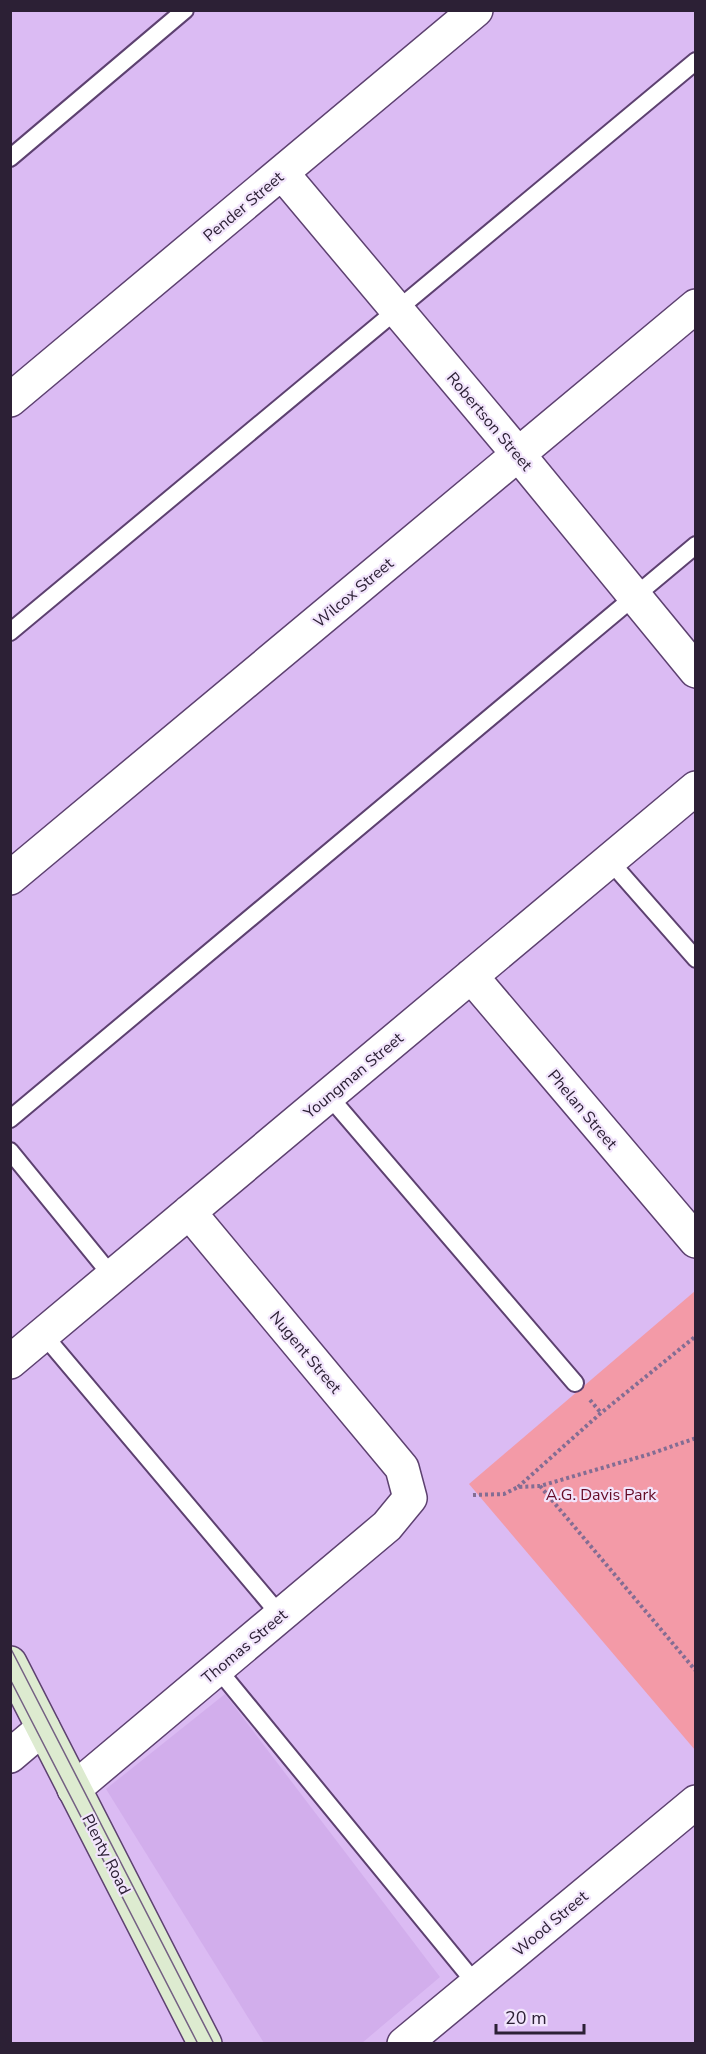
<svg xmlns="http://www.w3.org/2000/svg" width="706" height="2054" font-family="'Nunito Sans',sans-serif">
  <style>
    .built { fill: #d2aeec }
    .green { fill: #f39aa7 }
    .lines { fill: none; stroke-linecap: round; stroke-linejoin: round }
    .service-casing { stroke: #5d4170; stroke-width: 20 }
    .minor-casing { stroke: #5d4170; stroke-width: 36 }
    .tertiary-casing { stroke: #5d4170; stroke-width: 36 }
    .secondary-casing { stroke: #5d4170; stroke-width: 36 }
    .path { stroke: #836d93; stroke-width: 4; stroke-dasharray: 3 3; stroke-linecap: butt }
    .service { stroke: #fff; stroke-width: 16 }
    .minor { stroke: #fff; stroke-width: 33 }
    .tertiary { stroke: #fff; stroke-width: 33 }
    .secondary { stroke: #ddebd0; stroke-width: 33 }
    .tram { stroke: #746083; stroke-width: 1.5 }
    .labels { text-anchor: middle; stroke-width: 4.5; stroke-linejoin: round; paint-order: stroke }
    .street-label { font-size: 16px; fill: #2c2035; stroke: #f2e5fc }
    .park-label { font-size: 16px; fill: #640b26; stroke: #f2e5fc }
  </style>
  <rect width="100%" height="100%" fill="#dbbbf3"/>
  <path class="built" d="M225,1694L440,1977L362,2043H264L106,1789Z"/>
  <path class="green" d="M695,1291V1750L469,1484Z"/>
  <g class="lines">
    <defs>
      <path id="service" d="M10,158L185,10
        M10,632L696,61
        M609,860L696,959
        M328,1095L575,1383
        M10,1119L696,545
        M10,1151L112,1276
        M43,1334L280,1615
        M217,1668L476,1984"/>
      <path id="minor" d="M282,173L518,454L696,671
        M10,400L476,10
        M10,878L696,306
        M471,976L696,1241
        M10,1362L696,788
        M10,1756L43,1728
        M74,1789L387,1526L410,1498L402,1468L189,1212"/>
      <path id="tertiary" d="M404,2044L696,1802"/>
      <path id="secondary" d="M10,1663L205,2044"/>
    </defs>
    <use href="#service" class="service-casing"/>
    <use href="#minor" class="minor-casing"/>
    <use href="#tertiary" class="tertiary-casing"/>
    <use href="#secondary" class="secondary-casing"/>
    <path class="path" d="M590,1400L601,1413
      M540,1486L696,1671
      M518,1487L601,1413L696,1336
      M473,1495L504,1494L518,1487L540,1486L650,1454L696,1438"/>
    <use href="#service" class="service"/>
    <use href="#minor" class="minor"/>
    <use href="#tertiary" class="tertiary"/>
    <use href="#secondary" class="secondary"/>
    <path class="tram" d="M10,1647L214,2044
      M10,1679L198,2044"/>
  </g>
  <g class="labels">
    <g class="street-label">
      <text transform="translate(243 206) rotate(-40)" y="6">Pender Street</text>
      <text transform="translate(490 421) rotate(50)" y="6">Robertson Street</text>
      <text transform="translate(353 592) rotate(-40)" y="6">Wilcox Street</text>
      <text transform="translate(353 1075) rotate(-40)" y="6">Youngman Street</text>
      <text transform="translate(583 1109) rotate(50)" y="6">Phelan Street</text>
      <text transform="translate(306 1352) rotate(50)" y="6">Nugent Street</text>
      <text transform="translate(244 1646) rotate(-40)" y="6">Thomas Street</text>
      <text transform="translate(107 1854) rotate(63)" y="6">Plenty Road</text>
      <text transform="translate(550 1923) rotate(-40)" y="6">Wood Street</text>
    </g>
    <g class="park-label">
      <text x="601" y="1500">A.G. Davis Park</text>
    </g>
  </g>
  <rect width="706" height="2054" fill="none" stroke="#2c2035" stroke-width="24"/>
  <path d="M496 2024v9h88v-9" fill="none" stroke="#2c2035" stroke-width="3"/>
  <text x="505" y="2024" font-size="18" fill="#2c2035" stroke="#f2e5fc" stroke-width="4.5" paint-order="stroke">20 m</text>
</svg>
